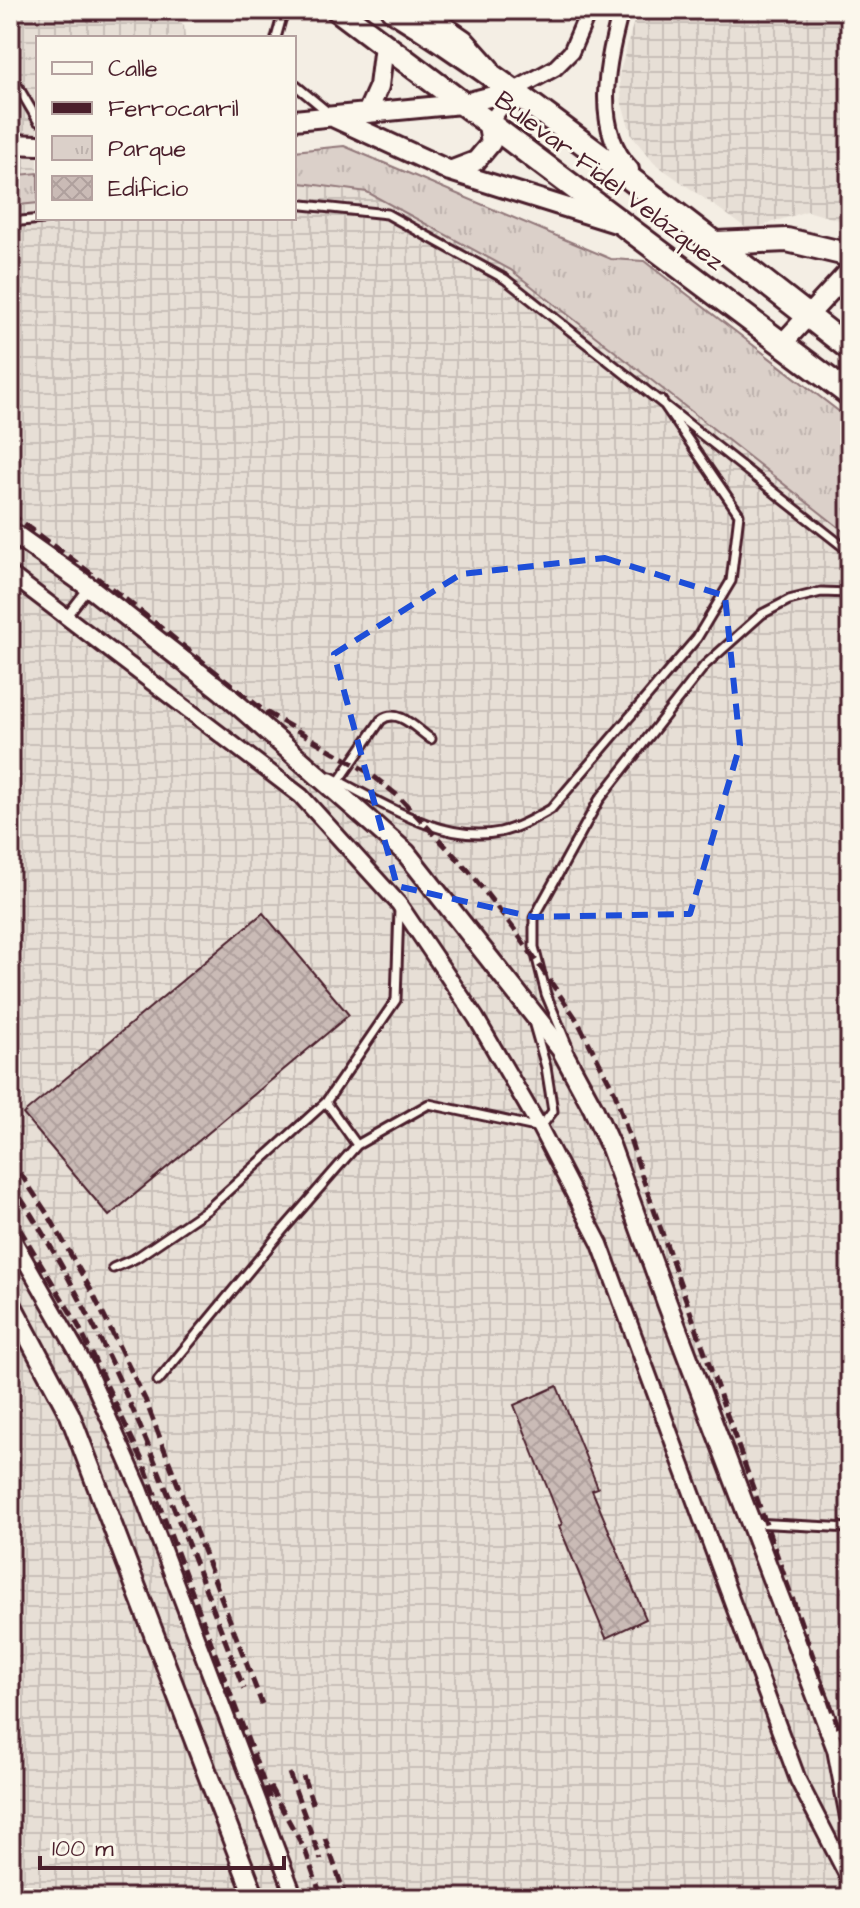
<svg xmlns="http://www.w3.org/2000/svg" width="860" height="1908" font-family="'Architects Daughter',sans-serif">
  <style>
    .industrial { fill: url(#industrial-grid) }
    .park { fill: url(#park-tufts); stroke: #92787a; stroke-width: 2 }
    .building { fill: url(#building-cross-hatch); stroke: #4a1f2b; stroke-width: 2 }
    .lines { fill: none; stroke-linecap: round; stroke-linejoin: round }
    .lane-casing { stroke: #4a1f2b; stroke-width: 13 }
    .street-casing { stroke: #4a1f2b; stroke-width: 20 }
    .secondary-casing { stroke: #4a1f2b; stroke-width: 24 }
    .primary-casing { stroke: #4a1f2b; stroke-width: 28 }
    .lane { stroke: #fbf7ec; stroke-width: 7 }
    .street { stroke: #fbf7ec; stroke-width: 14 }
    .secondary { stroke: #fbf7ec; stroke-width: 18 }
    .primary { stroke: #fbf7ec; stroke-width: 22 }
    .rail { stroke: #4a1f2b; stroke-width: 5; stroke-dasharray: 12 6; stroke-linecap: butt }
    .marked { fill: none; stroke: #1d4ed8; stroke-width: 6; stroke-dasharray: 16 10; stroke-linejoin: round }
    .labels { text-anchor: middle; stroke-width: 6; stroke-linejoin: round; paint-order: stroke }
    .street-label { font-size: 26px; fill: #4a1f2b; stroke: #fbf7ec }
  </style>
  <defs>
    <pattern id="industrial-grid" width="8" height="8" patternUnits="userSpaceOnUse" patternTransform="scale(2)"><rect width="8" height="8" fill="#e7dfd6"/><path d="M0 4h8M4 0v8" fill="none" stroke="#c8bfb8"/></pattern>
    <pattern id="park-tufts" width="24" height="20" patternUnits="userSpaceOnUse" patternTransform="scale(2)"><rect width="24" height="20" fill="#dbd0c9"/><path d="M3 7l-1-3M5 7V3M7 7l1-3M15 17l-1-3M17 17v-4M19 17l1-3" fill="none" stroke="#bdb2ad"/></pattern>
    <pattern id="building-cross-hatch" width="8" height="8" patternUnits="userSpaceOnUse" patternTransform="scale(2)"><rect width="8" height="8" fill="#cabbb6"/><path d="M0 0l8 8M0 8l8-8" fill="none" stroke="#afa09d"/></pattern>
  </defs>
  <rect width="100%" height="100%" fill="#f4eee4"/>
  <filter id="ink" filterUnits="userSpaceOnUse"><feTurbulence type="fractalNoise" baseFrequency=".0125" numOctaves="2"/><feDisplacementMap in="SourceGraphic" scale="16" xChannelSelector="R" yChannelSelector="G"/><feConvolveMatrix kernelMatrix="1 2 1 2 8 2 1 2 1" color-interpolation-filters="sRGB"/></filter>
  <g filter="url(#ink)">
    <path class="industrial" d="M10,10H166L184,25L185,38H38V218H294V182L367,192L511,270L850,536V1898H10Z
      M637,10H850V223L807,211L749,230L654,163L632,136L622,104L619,75Z"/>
    <path class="park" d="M344,146L611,259L644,261L850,420V536L511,270L367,192L294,182V151Z
      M38,173V203L10,206V176Z"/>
    <path class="building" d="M263,913L349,1015L109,1216L23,1114Z
      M557,1386L598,1488L592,1490L646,1619L606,1638L559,1526L562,1524L514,1405Z"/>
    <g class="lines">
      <defs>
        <path id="lane" d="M10,20L18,10
          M276,38L283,13L328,10
          M10,73L38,121
          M294,84L329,113
          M294,204L387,214L505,279L850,552
          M10,222L54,218
          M66,617L89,587
          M331,777C381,802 441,844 500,832C518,828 535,818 551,809L697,638L731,581L739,514L661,400
          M339,781L381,720C398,707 416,729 431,739
          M568,1047L546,994L534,947V918L599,800L705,665L762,614L789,600L821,592L850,593
          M326,1102L357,1145
          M113,1268L136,1258L208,1209L326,1102L396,1000L399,909
          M158,1381L282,1231L357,1145L429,1104L540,1128L553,1111L546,1067L534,1025
          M752,1523L850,1528
          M839,1743L850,1713"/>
        <path id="street" d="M424,10L465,38L491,67
          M621,10C608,60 591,127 631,169
          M488,125L513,91L555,68L571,52L589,10
          M10,574L301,796L399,904L476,1018L540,1128L600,1244L798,1780L850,1881
          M10,1234L87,1369L140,1489L295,1898"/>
        <path id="secondary" d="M367,113L379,86L384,45
          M335,118L450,171L616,223
          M294,120L461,104L513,91
          M10,144L38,145
          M450,171L476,161L491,143L488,125
          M782,344L850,270
          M10,531L89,587L222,691L406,853L561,1049L593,1108L611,1148L667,1303L837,1749L850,1817
          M10,1302L70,1415L255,1898"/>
        <path id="primary" d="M338,10L850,395
          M393,10C466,55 534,106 603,158C686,221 768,284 850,349
          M716,243L787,240L850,255"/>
      </defs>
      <use href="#lane" class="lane-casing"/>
      <use href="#street" class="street-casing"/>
      <use href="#secondary" class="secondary-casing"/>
      <use href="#primary" class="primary-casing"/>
      <use href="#lane" class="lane"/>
      <use href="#street" class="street"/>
      <use href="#secondary" class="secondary"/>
      <use href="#primary" class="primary"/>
      <path class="rail" d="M10,513L124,598L264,711L368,772L398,796L468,870L514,929L577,1020L615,1093L643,1179L850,1760
        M10,1158L50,1218L92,1292L145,1399L262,1704
        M10,1182C115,1337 176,1515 244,1689
        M10,1213L78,1325L143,1462L270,1799
        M289,1773L321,1860
        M303,1776L313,1804
        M270,1787L305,1850L322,1898
        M325,1838L346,1898"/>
    </g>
  </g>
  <path class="marked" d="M605,558L725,596L740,745L690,914L533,917L397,886L334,654L461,574Z"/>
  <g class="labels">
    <g class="street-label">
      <text transform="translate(610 180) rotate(37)" y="9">Bulevar Fidel Velázquez</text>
    </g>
  </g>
  <rect width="860" height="1908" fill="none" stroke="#fbf7ec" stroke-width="40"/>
  <rect x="20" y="20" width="820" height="1868" fill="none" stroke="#4a1f2b" stroke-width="3" filter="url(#ink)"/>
  <rect x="36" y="36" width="260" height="184" fill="#fbf7ec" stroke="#b4a19f" stroke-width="2"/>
  <rect x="52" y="62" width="40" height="12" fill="#fbf7ec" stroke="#b4a19f" stroke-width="2"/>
  <text x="108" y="76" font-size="24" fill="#4a1f2b">Calle</text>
  <rect x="52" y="102" width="40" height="12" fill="#4a1f2b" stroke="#b4a19f" stroke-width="2"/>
  <text x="108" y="116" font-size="24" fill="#4a1f2b">Ferrocarril</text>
  <rect x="52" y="136" width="40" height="24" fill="url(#park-tufts)" stroke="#b4a19f" stroke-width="2"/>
  <text x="108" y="156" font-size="24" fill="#4a1f2b">Parque</text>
  <rect x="52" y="176" width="40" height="24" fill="url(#building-cross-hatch)" stroke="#b4a19f" stroke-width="2"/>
  <text x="108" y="196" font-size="24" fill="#4a1f2b">Edificio</text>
  <path d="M40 1856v12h244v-12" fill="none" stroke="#4a1f2b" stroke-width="4"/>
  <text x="52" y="1856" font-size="24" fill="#4a1f2b" stroke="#fbf7ec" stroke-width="6" paint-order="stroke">100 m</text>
</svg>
